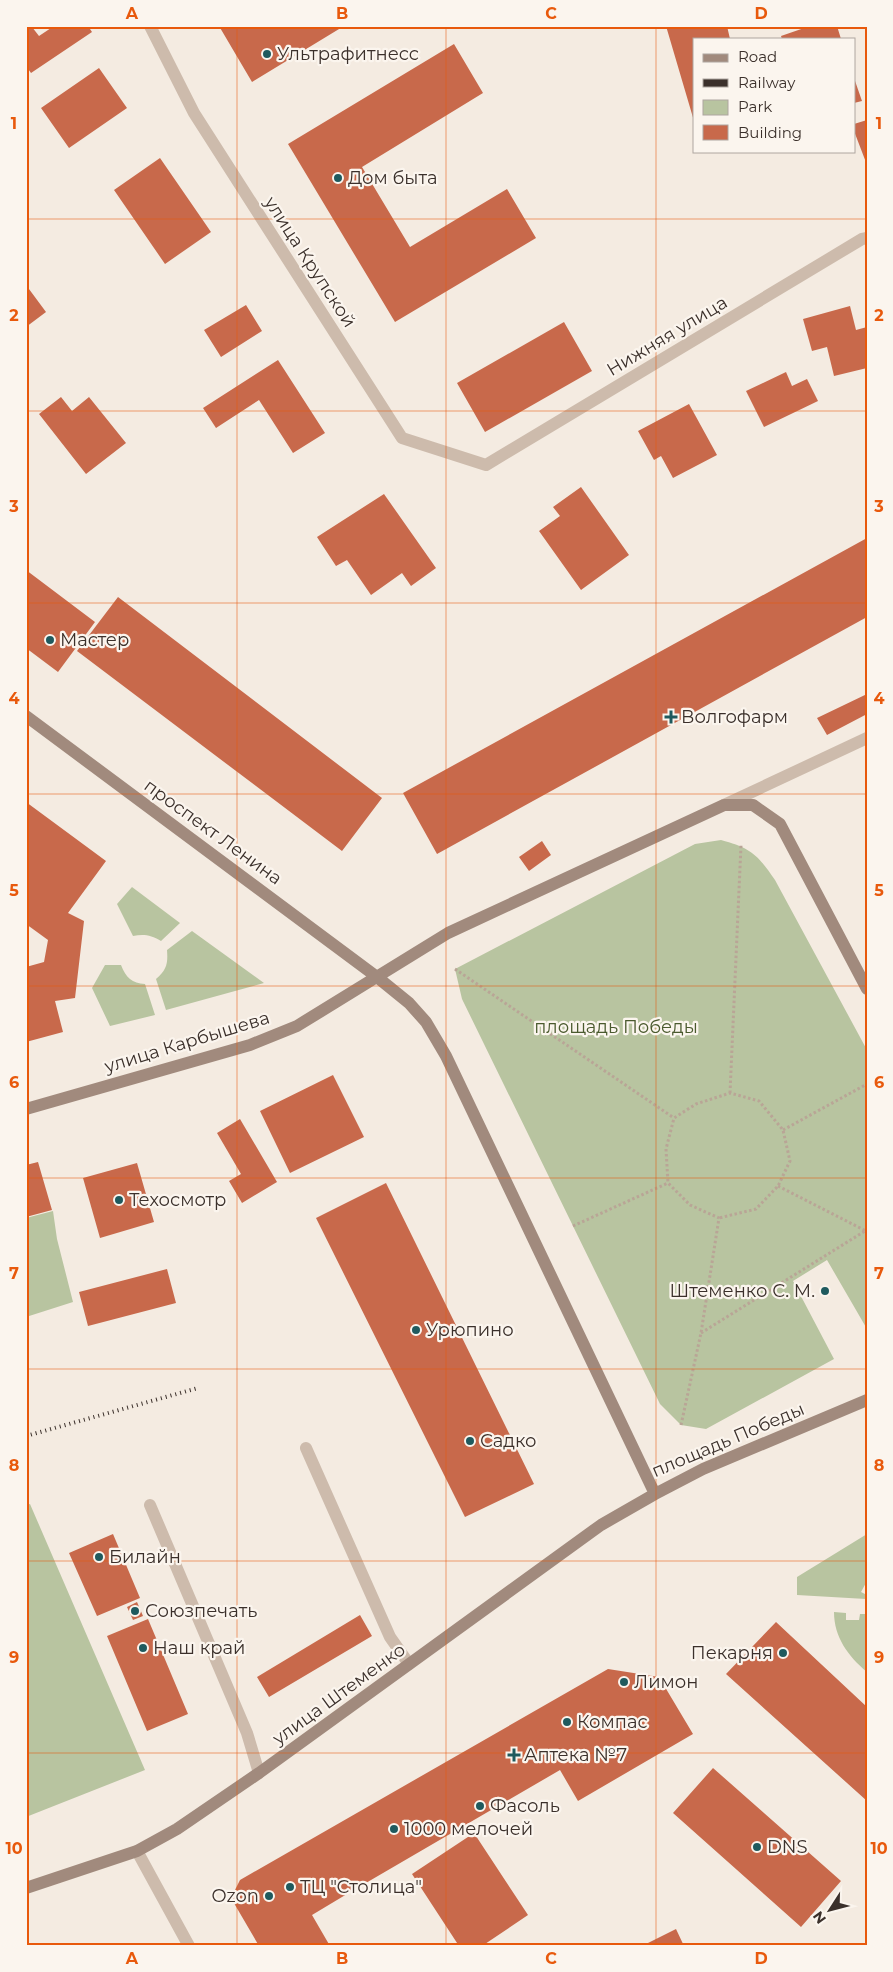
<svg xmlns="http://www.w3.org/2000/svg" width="893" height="1972" font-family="Montserrat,sans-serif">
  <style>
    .green { fill: #b8c4a0 }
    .building { fill: #c8694b }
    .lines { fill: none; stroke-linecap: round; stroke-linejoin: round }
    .path { stroke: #b9a596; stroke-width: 3; stroke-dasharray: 2.5 2.5; stroke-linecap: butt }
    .service { stroke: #cdbbac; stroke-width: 12 }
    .minor { stroke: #cdbbac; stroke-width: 12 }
    .secondary { stroke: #a18a7d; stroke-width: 12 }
    .rail { stroke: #3b302b; stroke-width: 4; stroke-dasharray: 1 4; stroke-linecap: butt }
    .grid { fill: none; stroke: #e8590c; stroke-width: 1; stroke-opacity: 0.55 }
    .poi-dot { fill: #1f5a5e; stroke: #fbf5ee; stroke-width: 2 }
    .labels { text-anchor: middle; stroke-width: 4.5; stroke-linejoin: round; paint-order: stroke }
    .poi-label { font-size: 18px; fill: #3b302b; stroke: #fbf5ee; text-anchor: start }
    .street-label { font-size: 18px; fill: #3b302b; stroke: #fbf5ee }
    .park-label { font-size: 18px; fill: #4a5a2e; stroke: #fbf5ee }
    .neatline { fill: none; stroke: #e8590c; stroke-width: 2 }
    .grid-label { font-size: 16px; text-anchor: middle; font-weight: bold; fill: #e8590c }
  </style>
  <rect width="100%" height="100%" fill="#f4ebe1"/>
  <path class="green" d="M721,840C751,848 758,855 775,880L867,1050V1329L827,1260L793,1281L834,1359L706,1429L681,1425L660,1404L462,999L455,969L695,844Z
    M132,887L180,923L161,941C151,935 144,934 133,936L117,904Z
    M192,931L264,983L166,1010L156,979C167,970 168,963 167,950Z
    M105,965H121C126,978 132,983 145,984L155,1015L110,1026L92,988Z
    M53,1211L57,1239L73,1302L26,1317V1218Z
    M30,1504L145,1770L26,1817V1505Z
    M867,1534V1581L861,1592L867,1595L866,1599L797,1595V1577Z
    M834,1612L846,1613V1620H859L860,1614H867V1672C848,1656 834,1637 834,1612Z"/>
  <path class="building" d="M54,26H88L92,32L31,73L26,66V31L32,27L39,36Z
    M219,26H344L252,82Z
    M666,26H727L730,39H694V121Z
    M810,26H837L841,39H782L781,36Z
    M454,44L483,93L362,167L410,247L507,189L536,238L395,322L288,144Z
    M99,68L127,108L69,148L41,108Z
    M854,78L862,101L854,103Z
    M867,120V165L854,131V124Z
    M160,158L211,232L165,264L114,190Z
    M26,285L46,312L26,327Z
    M246,305L262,331L221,357L204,330Z
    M850,306L856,330L867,327V368L834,376L827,347L812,351L803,319Z
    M564,322L592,371L485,432L457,383Z
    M278,360L325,433L293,453L259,400L216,428L203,408Z
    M786,372L792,386L807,379L818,401L764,427L746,391Z
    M61,397L72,411L89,397L126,443L86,474L39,414Z
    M689,404L717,455L673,478L661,456L654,460L638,431Z
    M581,487L629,555L581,590L539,531L560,516L553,507Z
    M384,494L436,568L411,586L402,573L371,595L347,560L336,566L317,537Z
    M867,538V617L437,854L403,793Z
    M26,570L95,622L58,672L26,648Z
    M118,597L382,798L342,851L77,651Z
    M867,694V714L827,735L817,718Z
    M26,802L106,861L68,913L84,921L75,998L55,1001L63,1032L26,1042V967L44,962L48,940L26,924Z
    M542,841L551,855L529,871L519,857Z
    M333,1075L364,1137L290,1173L260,1111Z
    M240,1119L277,1182L242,1203L229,1181L241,1174L217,1133Z
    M38,1162L52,1210L26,1217V1165Z
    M137,1163L154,1222L100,1238L83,1178Z
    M386,1183L534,1484L465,1517L316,1218Z
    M167,1269L176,1303L88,1326L79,1292Z
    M113,1534L140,1598L97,1616L69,1553Z
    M137,1602L143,1616L133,1620L127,1607Z
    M360,1615L372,1636L269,1697L257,1677Z
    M148,1619L188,1714L147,1731L107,1636Z
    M776,1622L867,1707V1801L726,1674Z
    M608,1669L659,1677L693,1734L578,1801L560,1770L347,1894L312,1915L330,1946H259L231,1898L240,1880Z
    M713,1768L841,1881L801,1927L673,1813Z
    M474,1833L528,1915L482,1946H459L412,1874Z
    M676,1929L684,1946H642Z"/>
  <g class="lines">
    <path class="path" d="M455,969L674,1118
      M730,1093L741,845
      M783,1130L867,1084
      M778,1186L866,1231
      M573,1226L668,1183
      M701,1333L865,1231
      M681,1425L701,1333L719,1218L690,1205L668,1183L666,1149L674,1118L696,1104L730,1093L759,1101L783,1130L790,1161L778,1186L756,1209L719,1218"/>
    <path class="service" d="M306,1448L390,1637L409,1664
      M150,1505L247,1733L259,1773"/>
    <path class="minor" d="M150,26L194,113L402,438L486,465L862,239L867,238
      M724,805L867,738
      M137,1851L189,1946"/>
    <path class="secondary" d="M26,716L377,977L409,1003L426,1022L446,1056L655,1494
      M26,1109L250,1045L297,1026L448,933L724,805H753L780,824L867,989
      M26,1888L137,1851L177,1829L259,1773L601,1525L655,1494L703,1469L867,1400"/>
    <path class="rail" d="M26,1436L198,1388"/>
  </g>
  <path class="grid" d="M237,26V1946M446,26V1946M656,26V1946M26,219H867M26,411H867M26,603H867M26,794H867M26,986H867M26,1178H867M26,1369H867M26,1561H867M26,1753H867"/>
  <g class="poi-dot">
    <circle cx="267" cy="54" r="5"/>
    <circle cx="338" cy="178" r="5"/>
    <circle cx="50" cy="640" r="5"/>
    <path d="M668.5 709.5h5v5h5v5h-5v5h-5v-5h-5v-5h5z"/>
    <circle cx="119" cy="1200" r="5"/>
    <circle cx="825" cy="1291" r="5"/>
    <circle cx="416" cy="1330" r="5"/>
    <circle cx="470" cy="1441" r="5"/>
    <circle cx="99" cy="1557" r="5"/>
    <circle cx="135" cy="1611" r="5"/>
    <circle cx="143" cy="1648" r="5"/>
    <circle cx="783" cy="1653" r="5"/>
    <circle cx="624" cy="1682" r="5"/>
    <circle cx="567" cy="1722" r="5"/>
    <path d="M511.5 1747.5h5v5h5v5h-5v5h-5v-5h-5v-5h5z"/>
    <circle cx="480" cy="1806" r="5"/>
    <circle cx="394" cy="1829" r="5"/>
    <circle cx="757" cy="1847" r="5"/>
    <circle cx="290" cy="1887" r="5"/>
    <circle cx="269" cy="1896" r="5"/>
  </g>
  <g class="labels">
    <g class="poi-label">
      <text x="277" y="60">Ультрафитнесс</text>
      <text x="348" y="184">Дом быта</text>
      <text x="60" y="646">Мастер</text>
      <text x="681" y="723">Волгофарм</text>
      <text x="129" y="1206">Техосмотр</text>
      <text x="815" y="1297" text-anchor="end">Штеменко С. М.</text>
      <text x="426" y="1336">Урюпино</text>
      <text x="480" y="1447">Садко</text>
      <text x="109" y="1563">Билайн</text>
      <text x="145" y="1617">Союзпечать</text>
      <text x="153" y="1654">Наш край</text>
      <text x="773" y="1659" text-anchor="end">Пекарня</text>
      <text x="634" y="1688">Лимон</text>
      <text x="577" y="1728">Компас</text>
      <text x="524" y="1761">Аптека №7</text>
      <text x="490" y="1812">Фасоль</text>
      <text x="404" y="1835">1000 мелочей</text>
      <text x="767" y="1853">DNS</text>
      <text x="300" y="1893">ТЦ "Столица"</text>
      <text x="259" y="1902" text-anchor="end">Ozon</text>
    </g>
    <g class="street-label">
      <text transform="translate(310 262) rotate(57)" y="6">улица Крупской</text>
      <text transform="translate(667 336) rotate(-31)" y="6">Нижняя улица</text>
      <text transform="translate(213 832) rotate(36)" y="6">проспект Ленина</text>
      <text transform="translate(187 1042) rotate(-17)" y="6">улица Карбышева</text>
      <text transform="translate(728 1440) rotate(-23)" y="6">площадь Победы</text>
      <text transform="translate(339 1694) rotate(-36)" y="6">улица Штеменко</text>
    </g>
    <g class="park-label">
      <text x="616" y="1033">площадь Победы</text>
    </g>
  </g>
  <rect width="893" height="1972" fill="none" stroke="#fbf5ee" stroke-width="55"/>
  <rect x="693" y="38" width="162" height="115" fill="#fbf5ee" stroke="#aea6a0"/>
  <rect x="703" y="54" width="25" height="8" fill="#a18a7d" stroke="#aea6a0"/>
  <text x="738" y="62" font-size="15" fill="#3b302b">Road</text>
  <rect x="703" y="79" width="25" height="8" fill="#3b302b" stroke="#aea6a0"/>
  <text x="738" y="88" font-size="15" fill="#3b302b">Railway</text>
  <rect x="703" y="100" width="25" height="15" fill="#b8c4a0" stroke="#aea6a0"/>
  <text x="738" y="112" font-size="15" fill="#3b302b">Park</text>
  <rect x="703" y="125" width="25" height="15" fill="#c8694b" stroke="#aea6a0"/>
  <text x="738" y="138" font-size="15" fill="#3b302b">Building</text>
  <g transform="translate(830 1910) rotate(234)" stroke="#fbf5ee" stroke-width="4" paint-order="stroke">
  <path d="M0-4L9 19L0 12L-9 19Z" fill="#3b302b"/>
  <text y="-8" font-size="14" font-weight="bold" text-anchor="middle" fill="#3b302b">N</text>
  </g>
  <rect x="28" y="28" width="838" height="1916" class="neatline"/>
  <g class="grid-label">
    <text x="132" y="19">A</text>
    <text x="342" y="19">B</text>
    <text x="551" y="19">C</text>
    <text x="761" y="19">D</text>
    <text x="14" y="129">1</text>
    <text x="879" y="129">1</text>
    <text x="14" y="321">2</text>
    <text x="879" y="321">2</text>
    <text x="14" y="512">3</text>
    <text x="879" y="512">3</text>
    <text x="14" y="704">4</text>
    <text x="879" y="704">4</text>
    <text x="14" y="896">5</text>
    <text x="879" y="896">5</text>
    <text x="14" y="1088">6</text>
    <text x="879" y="1088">6</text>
    <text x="14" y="1279">7</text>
    <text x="879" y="1279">7</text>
    <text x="14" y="1471">8</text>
    <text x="879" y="1471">8</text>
    <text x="14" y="1663">9</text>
    <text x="879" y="1663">9</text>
    <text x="14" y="1854">10</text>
    <text x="879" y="1854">10</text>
    <text x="132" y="1964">A</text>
    <text x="342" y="1964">B</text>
    <text x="551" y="1964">C</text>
    <text x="761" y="1964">D</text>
  </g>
</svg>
